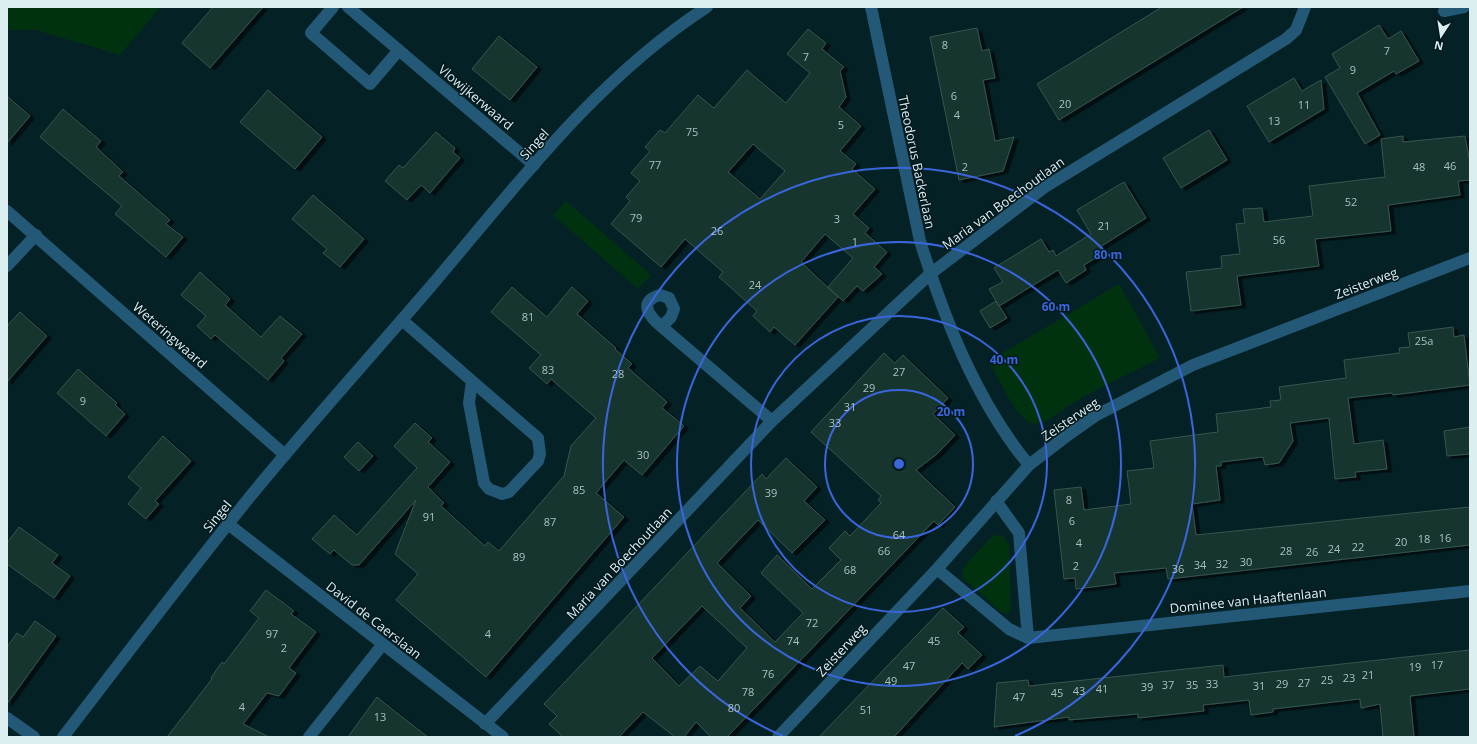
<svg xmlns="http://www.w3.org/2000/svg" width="1477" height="744" font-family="'Open Sans',sans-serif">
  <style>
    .green { fill: #003210 }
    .building { fill: #12342e; stroke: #38554e; fill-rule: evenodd; filter: url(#shadow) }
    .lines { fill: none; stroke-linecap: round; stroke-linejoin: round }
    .minor { stroke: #235876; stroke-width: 12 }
    .tertiary { stroke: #235876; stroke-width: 12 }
    .ring { fill: none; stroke: #3a66dc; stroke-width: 2 }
    .labels { text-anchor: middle; stroke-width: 3; stroke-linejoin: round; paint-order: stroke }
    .number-label { font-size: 11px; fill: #aac0c0 }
    .street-label { font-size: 13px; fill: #ddeef1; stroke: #00191d }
    .centre { fill: #3a66dc; stroke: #00191d; stroke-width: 2 }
    .ring-label { font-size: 12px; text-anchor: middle; font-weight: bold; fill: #3a66dc; stroke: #00191d; stroke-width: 3; stroke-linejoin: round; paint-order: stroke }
  </style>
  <defs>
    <filter id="shadow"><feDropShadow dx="4.5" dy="2.5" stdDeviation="0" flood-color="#0009"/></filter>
  </defs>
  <rect width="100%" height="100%" fill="#042226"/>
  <path class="green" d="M7,7H161L120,55L36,30H7Z
    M566,201L651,275L638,289L553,215Z
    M1119,284L1160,358C1129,374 1095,389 1065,408C1056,414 1044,426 1032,423C1016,419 997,375 989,361Z
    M993,535L1003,536L1009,544L1011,610L1007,614L1001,612L963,578V568Z"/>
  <path class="building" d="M213,7H263L210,68L182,43Z
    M1162,7H1243L1059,120L1037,84Z
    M1379,25L1388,39L1401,31L1419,61L1396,74L1394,71L1357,93L1380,135L1365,144L1325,77L1340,68L1332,54Z
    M977,28L982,51L989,49L995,78L983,80L995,141L1014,137L1003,171L959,180L930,37Z
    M808,29L826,43L822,49L844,67L840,71L846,97L839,107L861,126L840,151L856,164L852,169L875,189L853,214L869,228L865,233L887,252L874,267L882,274L863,291L857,286L843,301L828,287L853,258L825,234L801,262L838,297L795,345L774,327L770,332L753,316L757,311L719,277L723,272L685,239L661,267L611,224L630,201L626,197L640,181L631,173L650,151L645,147L660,130L665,133L698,95L714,108L747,70L786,103L810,73L787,54ZM753,144L785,171L760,199L728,172Z
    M499,36L537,67L510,100L472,69Z
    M1294,78L1302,91L1321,80L1324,109L1269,142L1247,106Z
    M268,90L322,137L295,169L240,122Z
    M7,96L30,116L7,143Z
    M63,109L101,141L96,147L123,172L119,176L170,220L166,224L183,237L166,257L115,214L122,206L40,137Z
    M1209,130L1227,160L1181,188L1163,158Z
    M436,132L455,148L453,152L460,158L430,193L421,185L407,200L385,181L399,165L403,168Z
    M1403,136V142L1465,136L1470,163V180L1458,181L1460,195L1388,205L1391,231L1315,239L1319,266L1237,276L1241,305L1191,311L1186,272L1222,268L1221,256L1240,254L1236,224L1245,223L1243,209L1262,208L1264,222L1313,216L1309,186L1385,177L1381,139Z
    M1124,182L1146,218L1100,247L1104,253L1084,265L1086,270L1066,283L1058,270L999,306L989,289L1003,282L994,268L1041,239L1049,252L1053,250L1056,256L1091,234L1077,210Z
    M313,195L364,239L340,267L323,253L327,249L292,219Z
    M200,272L230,299L225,305L261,337L280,316L302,334L281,358L284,361L268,380L215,335L211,339L197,326L206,316L181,295Z
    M512,287L547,317L572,287L588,301L577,314L616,348L615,349L632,364L628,368L667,402L662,408L684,426L642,475L624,460L596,493L624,517L486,677L396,600L418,574L395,554L416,500L359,565H352L334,550L330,554L312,539L334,515L357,535L417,468L394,446L415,423L432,438L428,442L450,462L428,487L444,503L441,506L485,546L488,542L499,551L564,476L571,446L596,418L551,379L547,384L529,368L541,355L491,312Z
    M996,301L1007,318L990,328L980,311Z
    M20,312L47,336L7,382V326Z
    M1453,327L1454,337L1464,335L1470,385L1393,395L1392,393L1348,398L1354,444L1383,440L1387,469L1355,472L1356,477L1335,479L1329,418L1290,423L1293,441L1279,463L1265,465L1263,457L1221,462V466H1216L1220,500L1192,504L1196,535L1470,507V545L1168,579L1166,568L1114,573L1116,584L1076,589L1075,578L1064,579L1054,490L1081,487L1084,510L1131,504L1127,471L1154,468L1150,441L1218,432L1216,414L1271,407L1270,401L1281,400L1279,387L1346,378L1344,360L1400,353L1399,348L1410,347L1408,333Z
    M884,353L895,363L903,355L948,398L933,414L955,435L937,454L916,470L955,507L938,525L934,521L727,737H711L696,722L684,737H675L643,712L619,737H563L549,724L557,716L544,704L762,474L766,479L786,458L817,487L804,501L825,520L792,553L758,520L717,563L751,596L740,608L775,642L803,613L761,573L777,555L812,589L841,560L829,548L845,531L850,536L881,503L878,500L881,496L811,432ZM702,606L747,648L718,681L700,666L679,686L652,658Z
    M78,369L117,403L115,405L125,414L106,436L57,393Z
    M1470,427V454L1447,456L1444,431Z
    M163,436L191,461L155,501L159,504L146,519L128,504L141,488L128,477Z
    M358,442L373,456L359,471L344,457Z
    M19,527L58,555L52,563L70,576L54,598L7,564V543Z
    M266,590L294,611L291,614L316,632L289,668L296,673L279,696L267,693L243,724L269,737H167L212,679L211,678L222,662L224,664L259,618L250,611Z
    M943,608L964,627L958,633L982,655L968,669L962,663L894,737H819Z
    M35,621L56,636L7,704V647L17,633L23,637Z
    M1470,650V689L1410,696L1414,737H1383L1380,704L1361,708L1360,699L1273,709V712L1251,715L1249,700L1203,705L1204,711L1138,718V714L1069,720V717L994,727L997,683L1028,680L1029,686L1223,665L1224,677Z
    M377,697L397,713L428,737H348Z"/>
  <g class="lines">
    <path class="minor" d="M333,7L311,33L370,84L399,50
      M348,7L534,165
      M871,7L920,241C945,320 976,401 1029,465
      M1444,11L1464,7
      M7,211L285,455
      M7,266L36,235
      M402,320L472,381L469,403L484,483L489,489L502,494L509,492L538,461L540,454L538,438L472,381
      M662,327L671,317L674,309L669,298L660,295C636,302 651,318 662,327L772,421
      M228,524L503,737
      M937,569L1009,629L1028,638L1019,533L996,501
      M1028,638L1470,591
      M7,718L34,737
      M485,724L772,421L930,274L1045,187L1286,39L1296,30L1305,7
      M309,737L383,644
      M778,737L937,569L1029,465L1068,435L1095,416L1193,365L1470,258"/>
    <path class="tertiary" d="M63,737C126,655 188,573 253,493C311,422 373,354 432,285C516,186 597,78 707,7"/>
  </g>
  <g class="ring">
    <circle cx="899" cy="464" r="74"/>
    <circle cx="899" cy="464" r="148"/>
    <circle cx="899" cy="464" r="222"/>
    <path d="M783 736A296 296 0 1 1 1015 736"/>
  </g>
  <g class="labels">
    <g class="number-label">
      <text x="945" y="49">8</text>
      <text x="1387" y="55">7</text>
      <text x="806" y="61">7</text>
      <text x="1353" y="74">9</text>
      <text x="954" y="100">6</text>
      <text x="1065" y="108">20</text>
      <text x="1304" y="109">11</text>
      <text x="957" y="119">4</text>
      <text x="1274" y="125">13</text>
      <text x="841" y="129">5</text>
      <text x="692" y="136">75</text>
      <text x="655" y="169">77</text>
      <text x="1450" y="170">46</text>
      <text x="965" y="171">2</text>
      <text x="1419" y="171">48</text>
      <text x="1351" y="206">52</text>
      <text x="636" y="222">79</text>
      <text x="837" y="223">3</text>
      <text x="1104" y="230">21</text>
      <text x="717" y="235">26</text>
      <text x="1279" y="244">56</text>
      <text x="855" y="246">1</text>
      <text x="755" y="289">24</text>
      <text x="528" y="321">81</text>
      <text x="1424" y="345">25a</text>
      <text x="548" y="374">83</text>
      <text x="899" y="376">27</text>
      <text x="618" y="378">28</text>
      <text x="869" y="392">29</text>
      <text x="83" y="405">9</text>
      <text x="850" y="411">31</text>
      <text x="835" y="427">33</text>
      <text x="643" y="459">30</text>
      <text x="579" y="494">85</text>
      <text x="771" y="497">39</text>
      <text x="1069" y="504">8</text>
      <text x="429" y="521">91</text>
      <text x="1072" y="525">6</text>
      <text x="550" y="526">87</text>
      <text x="899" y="539">64</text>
      <text x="1445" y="542">16</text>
      <text x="1424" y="543">18</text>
      <text x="1401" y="546">20</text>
      <text x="1079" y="547">4</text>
      <text x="1358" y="551">22</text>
      <text x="1334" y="553">24</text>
      <text x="884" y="555">66</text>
      <text x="1286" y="555">28</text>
      <text x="1312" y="556">26</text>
      <text x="519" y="561">89</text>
      <text x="1246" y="566">30</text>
      <text x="1222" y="568">32</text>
      <text x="1200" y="569">34</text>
      <text x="1076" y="570">2</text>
      <text x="1178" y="573">36</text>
      <text x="850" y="574">68</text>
      <text x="812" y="627">72</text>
      <text x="272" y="638">97</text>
      <text x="488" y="638">4</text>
      <text x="793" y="645">74</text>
      <text x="934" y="645">45</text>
      <text x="284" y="652">2</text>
      <text x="1437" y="669">17</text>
      <text x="909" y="670">47</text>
      <text x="1415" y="671">19</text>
      <text x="768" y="678">76</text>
      <text x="1368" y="679">21</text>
      <text x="1349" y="682">23</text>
      <text x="1327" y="684">25</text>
      <text x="891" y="685">49</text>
      <text x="1304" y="687">27</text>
      <text x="1212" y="688">33</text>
      <text x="1282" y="688">29</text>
      <text x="1168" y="689">37</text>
      <text x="1192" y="689">35</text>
      <text x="1259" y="690">31</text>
      <text x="1147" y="691">39</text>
      <text x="1102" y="693">41</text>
      <text x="1079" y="695">43</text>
      <text x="748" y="696">78</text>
      <text x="1057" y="697">45</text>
      <text x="1019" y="701">47</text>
      <text x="242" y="711">4</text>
      <text x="734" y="712">80</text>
      <text x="866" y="714">51</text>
      <text x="380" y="721">13</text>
    </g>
    <g class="street-label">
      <text transform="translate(476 97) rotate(40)" y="5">Vlowijkerwaard</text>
      <text transform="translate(534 144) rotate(-48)" y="5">Singel</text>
      <text transform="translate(917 162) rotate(78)" y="5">Theodorus Backerlaan</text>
      <text transform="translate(1003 203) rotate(-36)" y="5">Maria van Boechoutlaan</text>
      <text transform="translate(1366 283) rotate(-21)" y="5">Zeisterweg</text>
      <text transform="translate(170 335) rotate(41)" y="5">Weteringwaard</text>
      <text transform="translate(1070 419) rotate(-34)" y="5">Zeisterweg</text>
      <text transform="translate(217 516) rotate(-51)" y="5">Singel</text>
      <text transform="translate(619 563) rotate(-47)" y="5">Maria van Boechoutlaan</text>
      <text transform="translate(1248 600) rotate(-6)" y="5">Dominee van Haaftenlaan</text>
      <text transform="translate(374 620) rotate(38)" y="5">David de Caerslaan</text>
      <text transform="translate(841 650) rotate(-47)" y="5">Zeisterweg</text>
    </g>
  </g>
  <circle cx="899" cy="464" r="6" class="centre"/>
  <g class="ring-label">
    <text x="1108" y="259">80 m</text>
    <text x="1056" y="311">60 m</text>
    <text x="1004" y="364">40 m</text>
    <text x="951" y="416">20 m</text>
  </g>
  <rect width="1477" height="744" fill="none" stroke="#ddeef1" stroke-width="16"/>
  <g transform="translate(1441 36) rotate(192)" stroke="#00191d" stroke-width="3" paint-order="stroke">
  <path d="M0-3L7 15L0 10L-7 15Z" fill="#ddeef1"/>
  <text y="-6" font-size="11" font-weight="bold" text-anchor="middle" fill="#ddeef1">N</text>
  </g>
</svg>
